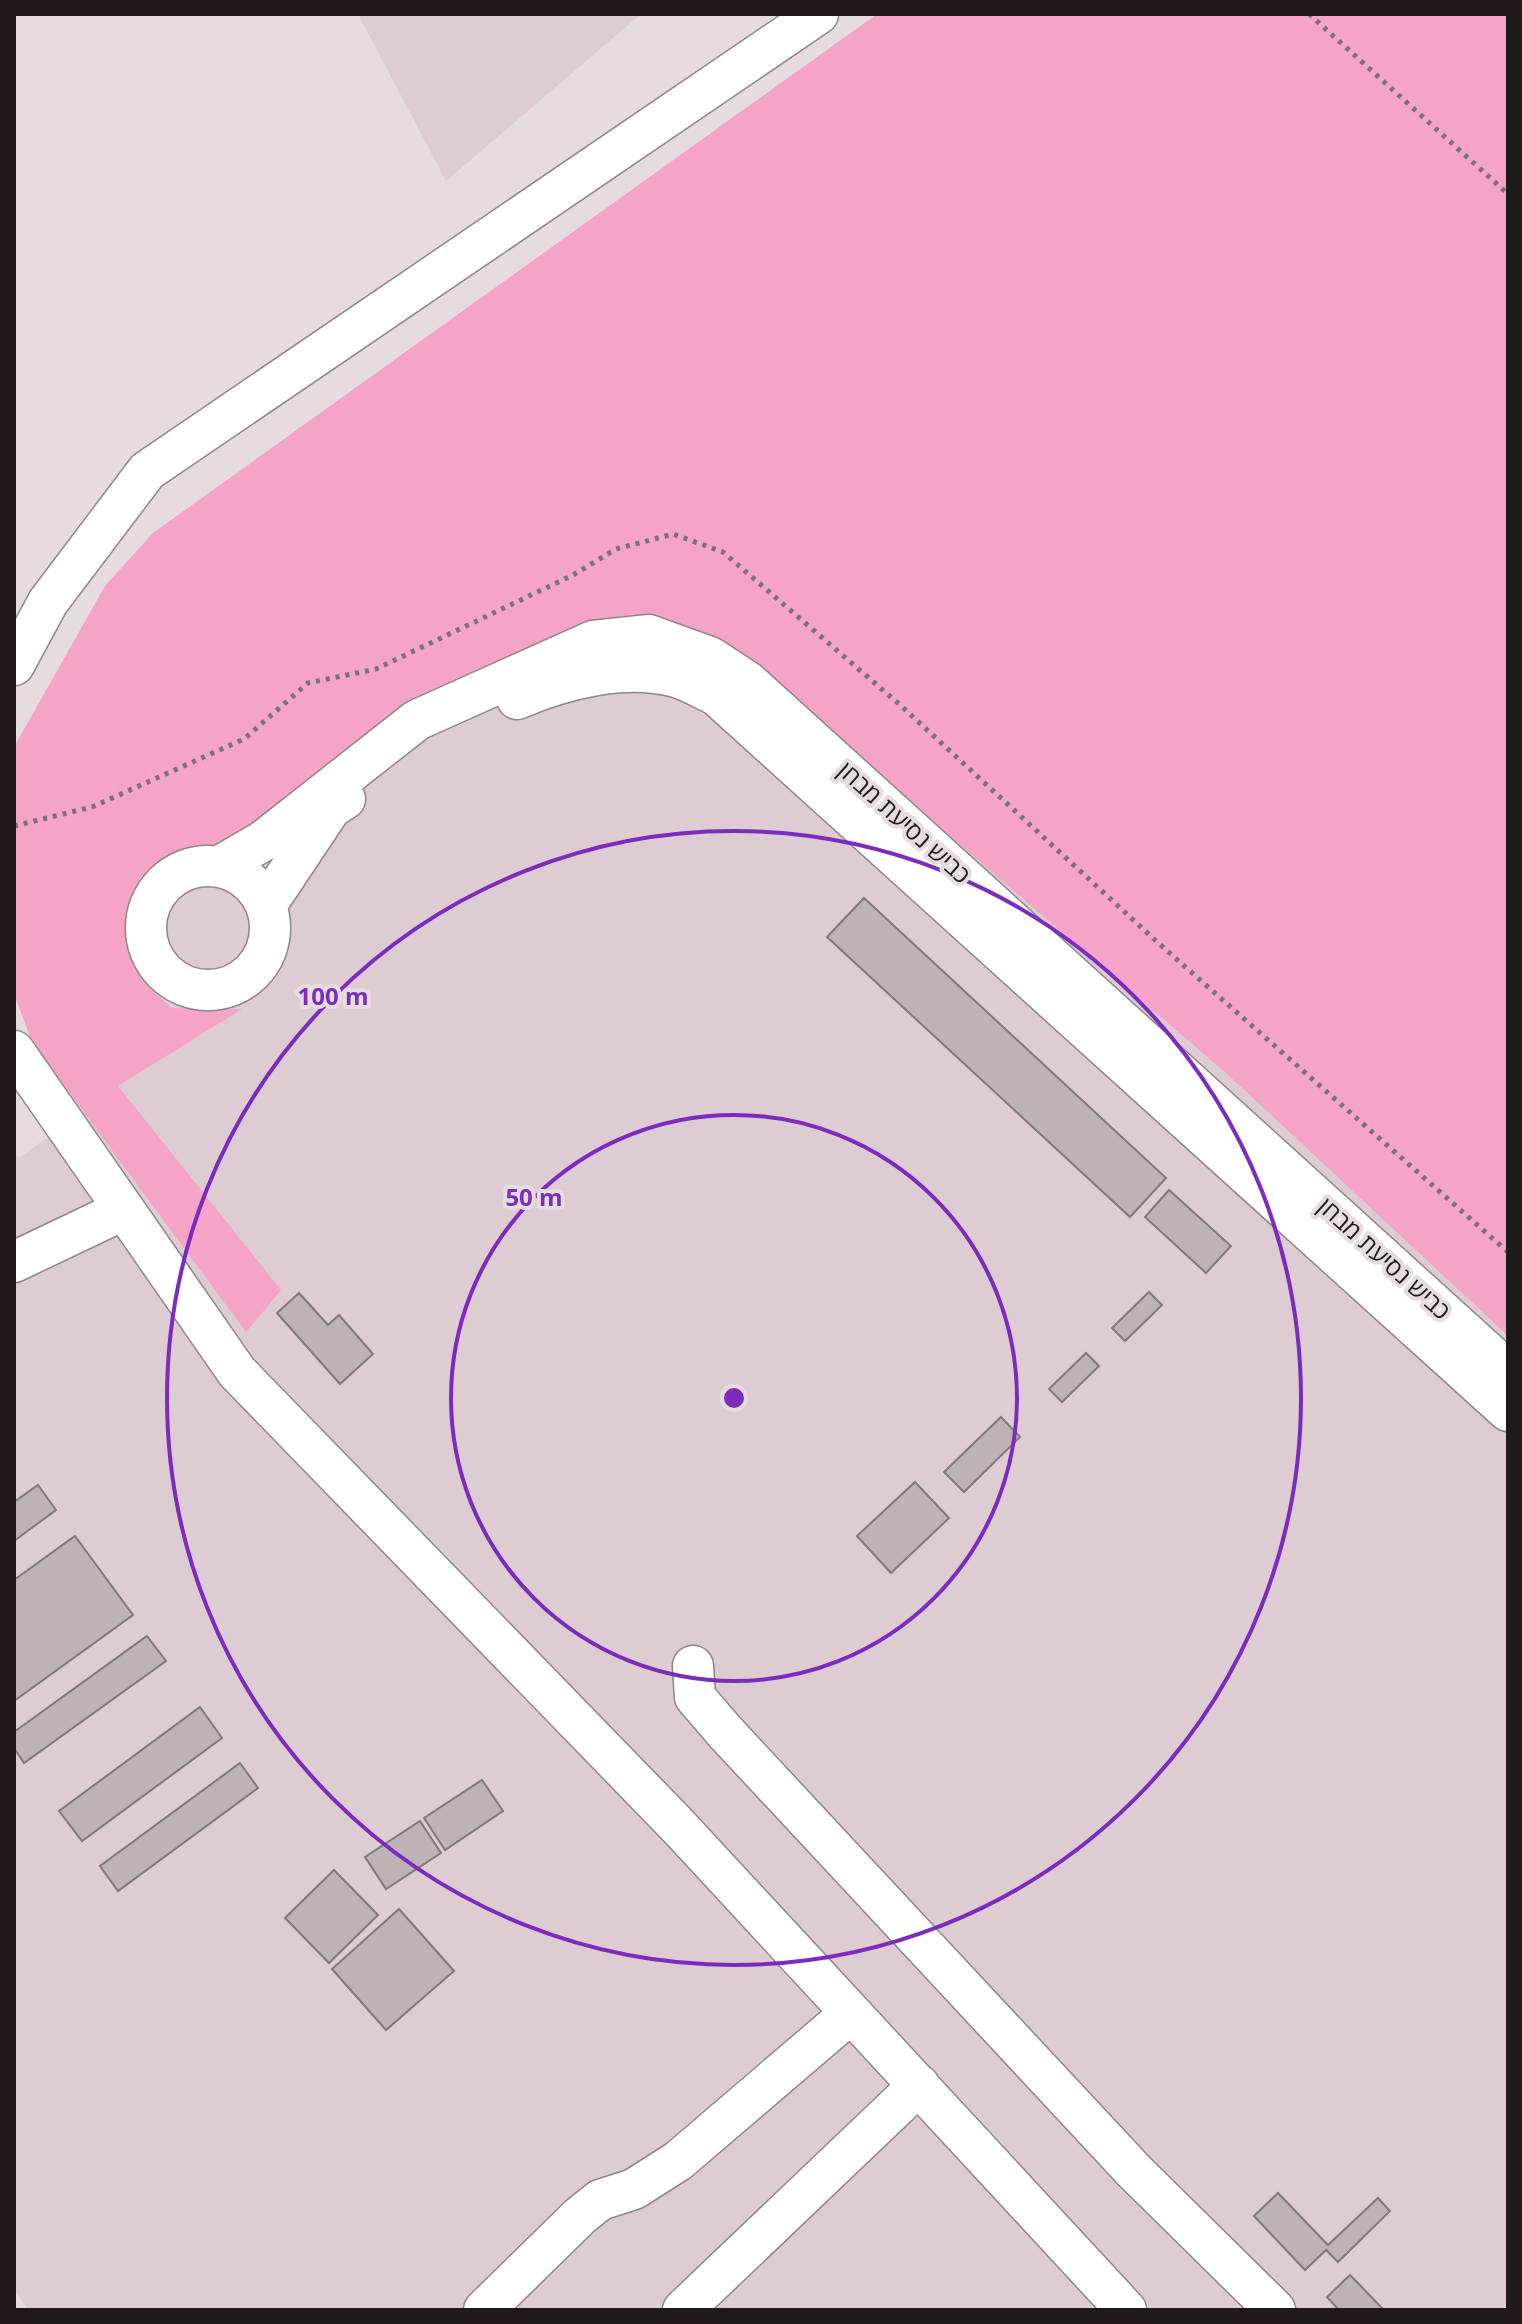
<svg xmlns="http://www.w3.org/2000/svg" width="1522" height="2324" font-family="'Open Sans','Noto Sans Hebrew',sans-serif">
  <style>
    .built { fill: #deccd3 }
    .green { fill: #f5a3c6 }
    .building { fill: #bdb3b7; stroke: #81787b; stroke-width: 2 }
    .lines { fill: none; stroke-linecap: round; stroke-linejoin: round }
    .minor-casing { stroke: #8f8689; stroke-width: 43 }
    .path { stroke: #797275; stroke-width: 5; stroke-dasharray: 4 6; stroke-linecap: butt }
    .minor { stroke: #fff; stroke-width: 40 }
    .ring { fill: none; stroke: #7b2cbf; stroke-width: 4 }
    .labels { text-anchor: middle; stroke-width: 8; stroke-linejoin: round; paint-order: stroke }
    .street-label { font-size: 24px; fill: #1e1a1c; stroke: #e6dbdf }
    .centre { fill: #7b2cbf; stroke: #e6dbdf; stroke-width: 4 }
    .ring-label { font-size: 24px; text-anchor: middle; font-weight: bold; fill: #7b2cbf; stroke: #e6dbdf; stroke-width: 8; stroke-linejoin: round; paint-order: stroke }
  </style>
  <rect width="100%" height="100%" fill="#e6dbdf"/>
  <path class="built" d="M358,14H641L446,181Z
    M737,652L1227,1074L1508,1336V2310H28L14,2289V1152L19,1158L118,1086L240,1009L171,1008L140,977L132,943V910L153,869L180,857H215L386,728Z"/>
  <path class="green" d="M877,14H1508V1336L1227,1074L737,653L563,637L215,857C194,857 174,856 156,868C130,886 125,951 141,977C148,988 162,998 171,1008L242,1009L118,1086L281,1290L246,1332L32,1042L14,994V747L105,586L153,533Z"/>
  <path class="building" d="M864,898L1166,1178L1130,1217L827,937Z
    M1169,1190L1231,1246L1206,1273L1145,1217Z
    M1149,1292L1162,1305L1125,1341L1112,1328Z
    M299,1293L328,1325L339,1315L373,1354L340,1384L277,1313Z
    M1086,1353L1099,1366L1062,1402L1049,1389Z
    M1001,1417L1020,1437L964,1492L944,1472Z
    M915,1482L949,1518L891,1573L857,1536Z
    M38,1485L56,1510L14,1541V1502Z
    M75,1536L133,1615L14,1701V1580Z
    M147,1636L166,1661L24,1763L14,1748V1732Z
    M200,1707L222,1738L82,1841L59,1811Z
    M240,1763L258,1788L118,1891L100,1866Z
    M482,1780L503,1811L445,1850L424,1818Z
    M420,1821L441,1853L386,1889L365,1857Z
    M334,1870L378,1915L329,1963L285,1918Z
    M399,1909L454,1971L386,2030L332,1969Z
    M1278,2193L1328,2245L1378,2198L1390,2211L1338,2262L1326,2250L1305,2270L1254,2216Z
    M1350,2275L1384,2310H1339L1327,2297Z"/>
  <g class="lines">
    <defs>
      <path id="minor" d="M14,665L48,602L147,471L818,14
        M517,699C564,679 625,663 676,677C689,681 703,689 716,695L1508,1411
        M146 928a62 62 0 1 1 124 0a62 62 0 1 1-124 0Z
        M220,866L263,841L417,720L593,641L649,635L710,657L748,682L1508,1371
        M267,904L331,808L345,799
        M14,1051L237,1372L679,1827L1126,2310
        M14,1262L123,1210
        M693,1666L695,1697L725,1732L1134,2171L1275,2310
        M484,2310L580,2216L600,2200L634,2189L678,2161L851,2013
        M683,2310L919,2085"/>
    </defs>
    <use href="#minor" class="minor-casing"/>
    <path class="path" d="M1309,14L1508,194
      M14,826L92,807L244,739L308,683L376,669L573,575L616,549L673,534L723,552L899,704L1155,940L1508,1252"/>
    <use href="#minor" class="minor"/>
  </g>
  <g class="ring">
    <circle cx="734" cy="1398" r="283"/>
    <circle cx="734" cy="1398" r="567"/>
  </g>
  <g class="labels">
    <g class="street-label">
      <text transform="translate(904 823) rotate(42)" y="8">כביש נסיעת מבחן</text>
      <text transform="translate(1384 1259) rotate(42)" y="8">כביש נסיעת מבחן</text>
    </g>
  </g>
  <circle cx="734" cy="1398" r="12" class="centre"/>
  <g class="ring-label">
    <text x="333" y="1005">100 m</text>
    <text x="534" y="1206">50 m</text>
  </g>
  <rect width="1522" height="2324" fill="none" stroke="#1e1a1c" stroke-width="32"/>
</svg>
